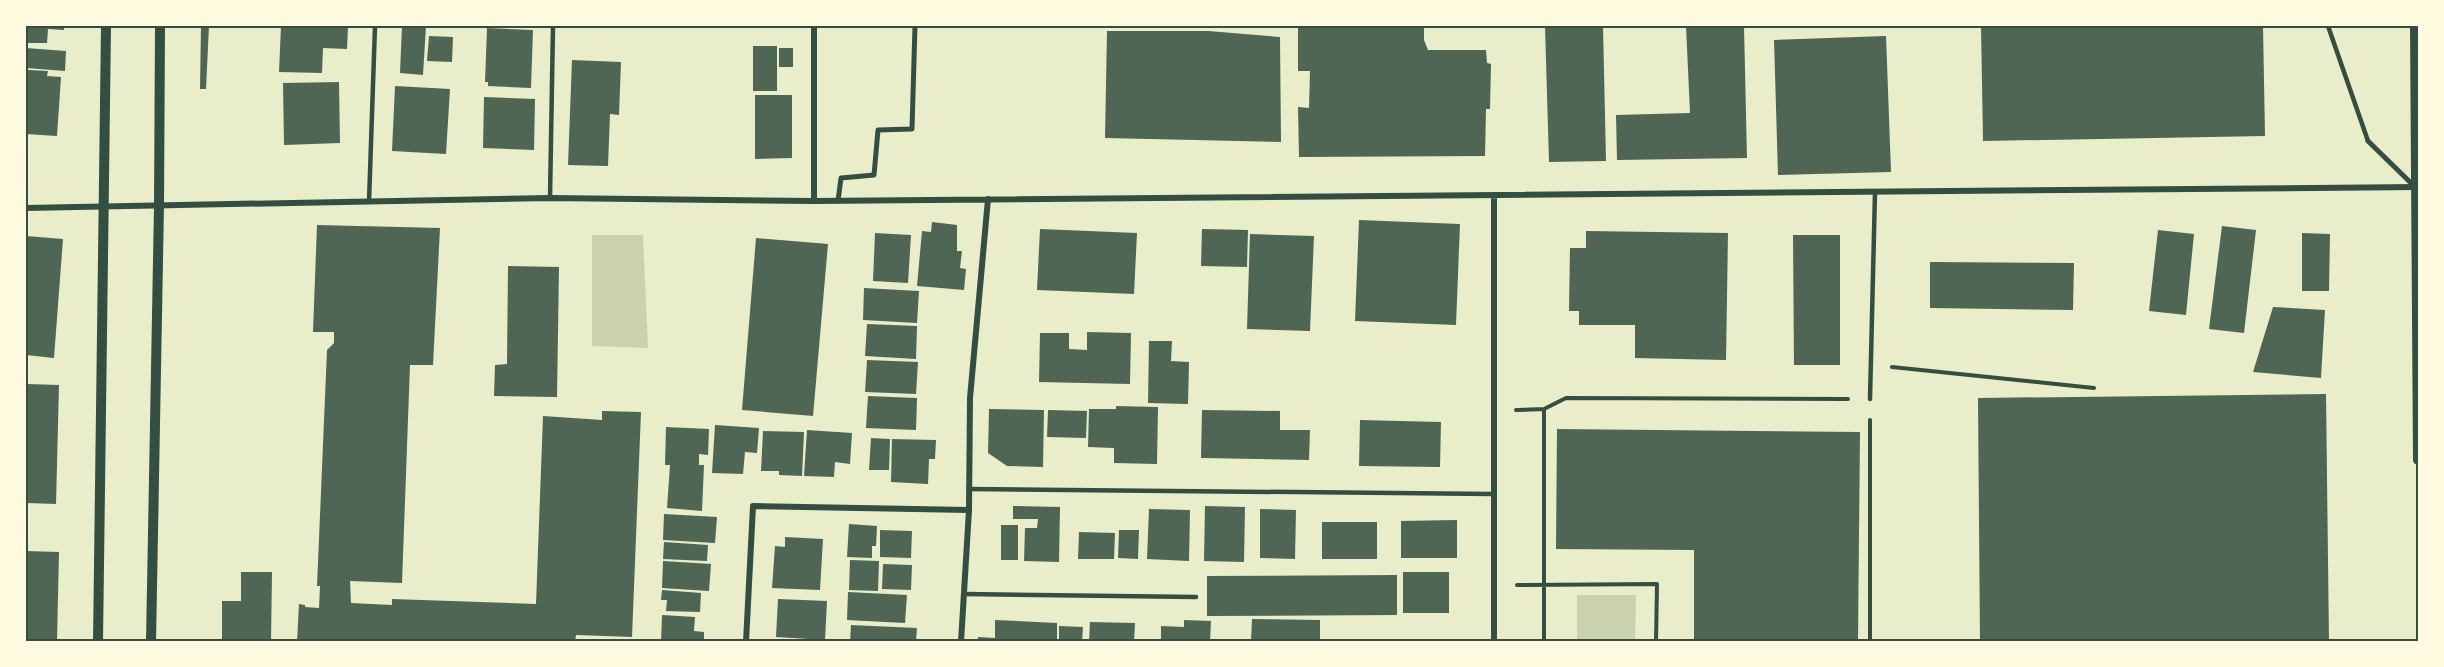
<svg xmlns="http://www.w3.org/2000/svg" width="2444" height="667" font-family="'Asap Condensed',sans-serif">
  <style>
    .green { fill: #cad2ad }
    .building { fill: #4f6655 }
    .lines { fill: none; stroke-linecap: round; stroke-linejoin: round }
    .path { stroke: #344e41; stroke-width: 4 }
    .service { stroke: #344e41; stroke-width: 4.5 }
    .pedestrian { stroke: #344e41; stroke-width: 5 }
    .minor { stroke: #344e41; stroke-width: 6 }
    .tertiary { stroke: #344e41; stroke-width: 10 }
    .neatline { fill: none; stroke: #344e41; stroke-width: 2 }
  </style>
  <rect width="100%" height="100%" fill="#e9edc9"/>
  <path class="green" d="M592,235H643L648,348L592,346Z
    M1577,595H1636L1635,641H1577Z"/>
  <path class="building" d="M26,26H64V30L48,29L47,43H26Z
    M201,26H209L206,89H200Z
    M281,26L348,27L347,49L323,48L322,73L279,72Z
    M402,26H426L423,75L400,73Z
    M1545,26H1603L1606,161L1549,162Z
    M1686,26H1744L1747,158L1617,160L1616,115L1690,113Z
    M1981,26H2263L2265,136L1983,141Z
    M1298,27H1424V40L1428,50H1486L1487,63L1491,64L1490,109H1486L1485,156L1299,157L1298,107L1309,108L1310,71H1298Z
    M487,28L533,30L531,88L488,86V82H485Z
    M1107,31H1208L1280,37L1281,142L1105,138Z
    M429,36L453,37L452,62L427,61Z
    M1886,36L1891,172L1778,175L1774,40Z
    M753,46H777V91H753Z
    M26,48L66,51L65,71L26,68Z
    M779,48H793V67H779Z
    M572,60L621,62L619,115L610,114L608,166L568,165Z
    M28,70L48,71L47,76L61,77L57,136L26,134V74H28Z
    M339,82L340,143L284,145L283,83Z
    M395,86L450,89L446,154L392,151Z
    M755,95H792V158L755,159Z
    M484,97L535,99L534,150L483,148Z
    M1359,220L1460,224L1456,325L1355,321Z
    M932,222L957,225V251H962L960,268L966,269L964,290L917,286L922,231L931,232Z
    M317,225L440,228L433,365H410L402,583L350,581L351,603L392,605V599L536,604L543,416L602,420V411L641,412L632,637L576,635L575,642H297L299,604L305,605V607L319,608L320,586H317L327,350L334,343V332H313Z
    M2222,226L2256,230L2244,333L2209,329Z
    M1040,229L1137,233L1134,294L1037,290Z
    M1202,229L1248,230L1247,267L1201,266Z
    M2158,230L2194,234L2186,315L2149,311Z
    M1586,231L1728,233L1726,360L1635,358V325H1579V311H1569L1570,248H1586Z
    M875,233L911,235L908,283L873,281Z
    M2302,233L2330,234L2329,291H2302Z
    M1250,234L1314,236L1310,331L1247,329Z
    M1793,235H1840V365H1794Z
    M26,236L63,239L54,358L26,355Z
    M756,238L828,244L813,416L742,410Z
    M1930,262L2074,263L2073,310L1930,308Z
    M508,266L559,267L557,397L494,396L495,365L507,364Z
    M864,288L919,291L917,323L863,320Z
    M2273,307L2325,310L2321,378L2253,372Z
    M867,324L917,326L916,359L865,356Z
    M1087,332L1131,333L1130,384L1039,382L1040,333H1069V349L1087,350Z
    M1149,341H1172L1171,361L1189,362L1188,404L1148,403Z
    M867,360L918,362L916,394L865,392Z
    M27,384L59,385L56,504L26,503Z
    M2326,394L2329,642H1980L1978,398Z
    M868,396L917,398L916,430L866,428Z
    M1116,406L1158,407L1157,464L1114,463V448L1088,447L1089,409H1116Z
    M989,409L1044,410L1043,467L1007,466L988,453Z
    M1048,410L1087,411L1086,438L1047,437Z
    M1202,410L1280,411V430H1310L1309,460L1201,458Z
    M1360,420L1441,422L1440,467L1359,466Z
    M715,425L759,428L757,453L745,452L743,474L712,473Z
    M666,427L709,429L708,455L699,454V465H704L702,511L667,508L670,465H665Z
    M1557,429L1860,432L1858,642H1694V550L1556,549Z
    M807,430L852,433L850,464L835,462L834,477L804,476Z
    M763,431L804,432L802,476L779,475V471H761Z
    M871,438L890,439L889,470H869Z
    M892,439L936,440L935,459H929L928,484L891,482Z
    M1013,506L1060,507L1059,562L1024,561L1025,528H1037L1038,519H1013Z
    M1205,506L1245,507L1244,562L1204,561Z
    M1149,509L1190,510L1189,561L1147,559Z
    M1260,509L1296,510L1295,559L1260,558Z
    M664,514L717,517L715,543L663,540Z
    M1457,520V558H1401V521Z
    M1322,522H1377V559H1322Z
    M849,524L877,526L876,546H872V558L847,557Z
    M1001,525H1018V560H1001Z
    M880,530L912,531L911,558L880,557Z
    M1119,530H1139L1138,559L1118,558Z
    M1079,532L1115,533L1114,559H1078Z
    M785,537L823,539L820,590L772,588L775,546L785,547Z
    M664,542L708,545L707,561L663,559Z
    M26,551L59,552L57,642H26Z
    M850,560L879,561L878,591L849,590Z
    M663,561L711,564L709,591L662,588Z
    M883,564L912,565L911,590L882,589Z
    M241,572H272L271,642H222V601H241Z
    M1403,572H1449V613H1403Z
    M1397,575V615L1207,616V576Z
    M662,590L701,593L700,612L666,611L667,600H661Z
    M848,592L907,595L905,623L847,620Z
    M778,599L827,601L825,640L776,637Z
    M662,615L695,617L694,631L704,632V642H661Z
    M1252,619L1320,620V642H1251Z
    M995,620L1057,623V642H978V637L995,638Z
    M1184,620L1211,621L1210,642L1161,640V626L1184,627Z
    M1090,622L1135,623L1134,642H1089Z
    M851,625L917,628L916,642H850Z
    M1059,626L1083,627L1082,642H1059Z"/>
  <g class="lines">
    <path class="path" d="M1892,367L2094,388
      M1544,409L1566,398L1848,399
      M1516,410L1544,409V642
      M1517,585L1657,584L1656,642
      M1870,642V420"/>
    <path class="service" d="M2328,26L2368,141
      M550,198L553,26
      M369,202L375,26
      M1870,399L1875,192
      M969,489L1493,494
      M964,594L1196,597"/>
    <path class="pedestrian" d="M2368,141L2414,186
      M838,201L841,178L874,175L878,130L912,129L915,26"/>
    <path class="minor" d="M814,26V201
      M1494,196V642
      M26,208L550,198L814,201L2418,187
      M746,642L753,506L969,510
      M961,642L969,510L970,398L988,199"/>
    <path class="tertiary" d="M2415,26L2418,460
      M98,642L106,26
      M151,642L159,206L160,26"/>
  </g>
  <rect width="2444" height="667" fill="none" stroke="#fefae0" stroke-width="54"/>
  <rect x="27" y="27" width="2390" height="613" class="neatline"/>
</svg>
